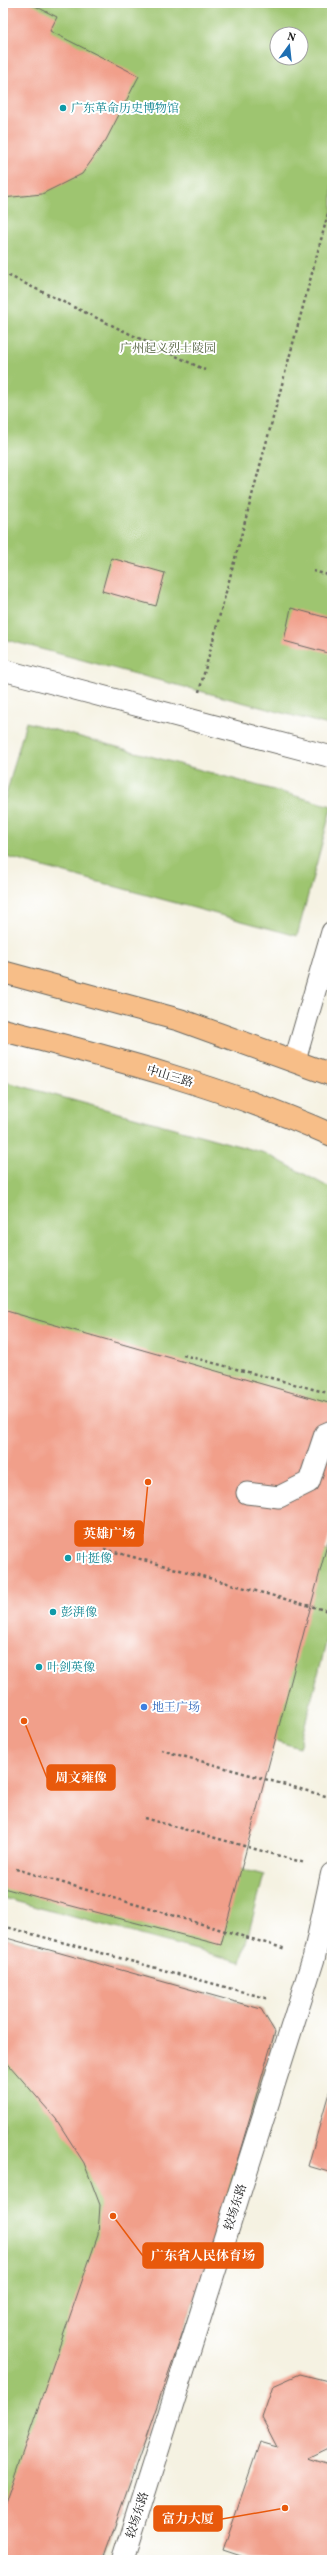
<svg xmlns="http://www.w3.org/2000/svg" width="335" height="2563" font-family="Vollkorn,'Noto Serif SC',serif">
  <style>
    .green { fill: #9ec56f; stroke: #5d7046; fill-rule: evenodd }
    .building { fill: #f19f8a }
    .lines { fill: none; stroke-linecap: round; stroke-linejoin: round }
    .service-casing { stroke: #686761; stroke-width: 23 }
    .minor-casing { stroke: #686761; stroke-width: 24 }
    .primary-casing { stroke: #686761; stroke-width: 24 }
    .path { stroke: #686761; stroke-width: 2.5; stroke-dasharray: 3 3; stroke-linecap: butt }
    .service { stroke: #fff; stroke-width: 21 }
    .minor { stroke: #fff; stroke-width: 22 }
    .primary { stroke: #f7be88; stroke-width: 22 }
    .culture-dot { fill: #0f9aa8; stroke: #fff; stroke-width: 1.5 }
    .shop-dot { fill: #3f7fe0; stroke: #fff; stroke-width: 1.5 }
    .labels { text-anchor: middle; stroke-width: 4; stroke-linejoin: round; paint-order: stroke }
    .culture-label { font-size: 12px; fill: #0d838f; stroke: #fff; text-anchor: start }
    .park-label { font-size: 12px; fill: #50603d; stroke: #fff }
    .street-label { font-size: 12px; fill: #1c1c1c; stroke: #fff }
    .shop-label { font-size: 12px; fill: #366cbe; stroke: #fff; text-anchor: start }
    .leader { fill: none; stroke: #e8590c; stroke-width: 1.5 }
    .callout-dot { fill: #e8590c; stroke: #fff; stroke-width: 1.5 }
    .callout { fill: #e8590c; stroke: #e8590c; stroke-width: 1.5 }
    .callout-label { font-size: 13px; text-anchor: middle; font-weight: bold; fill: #fff }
  </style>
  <rect width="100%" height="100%" fill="#fff"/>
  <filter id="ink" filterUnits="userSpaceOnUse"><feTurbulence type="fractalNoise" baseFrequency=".025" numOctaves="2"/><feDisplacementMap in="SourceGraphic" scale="8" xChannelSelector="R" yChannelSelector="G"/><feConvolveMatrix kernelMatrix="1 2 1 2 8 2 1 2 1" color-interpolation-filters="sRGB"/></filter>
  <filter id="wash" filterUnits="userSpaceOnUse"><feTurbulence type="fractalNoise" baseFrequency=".012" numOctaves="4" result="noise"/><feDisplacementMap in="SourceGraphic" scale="16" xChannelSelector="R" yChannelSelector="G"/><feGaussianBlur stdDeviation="0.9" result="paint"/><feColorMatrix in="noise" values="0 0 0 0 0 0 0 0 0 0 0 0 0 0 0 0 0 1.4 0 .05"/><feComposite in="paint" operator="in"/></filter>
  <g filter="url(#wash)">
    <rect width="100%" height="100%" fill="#f5f2e2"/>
    <path class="green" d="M3,3H332V726L3,639ZM277,34H301V58H277Z
      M26,722L332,806L297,936L3,856V806Z
      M3,1081L265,1153L332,1189V1410L280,1538L332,1552V1620L299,1748L160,1705L126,1839L264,1875L241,1962L3,1898Z
      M3,1937L261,2009L275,2032L238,2168L207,2263L103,2560H3Z"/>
    <g id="blocks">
      <path class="building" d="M4,3H29L57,17L50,31L139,76L106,140L82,174L42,194L3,198Z
        M111,558L165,573L156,606L102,591Z
        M291,608L332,619V654L284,641Z
        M3,1310L332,1404V1526L221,1945L3,1888Z
        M3,1937L261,2009L275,2032L207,2263L103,2560H3V2509L98,2235L100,2205L84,2163L56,2119L3,2058Z
        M332,2082V2173L308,2166Z
        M300,2374L332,2382V2446L307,2458L332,2466V2560H253L223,2550L260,2442L277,2447L262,2418L273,2386Z"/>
    </g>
  </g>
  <g filter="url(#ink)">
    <use href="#blocks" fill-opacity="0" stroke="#686761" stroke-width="1"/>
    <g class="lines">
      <defs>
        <path id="service" d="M3,670L332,757
          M295,1060L332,932
          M247,1493L279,1497L309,1482L325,1434L332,1431"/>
        <path id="minor" d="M123,2560L314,1957L332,1874"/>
        <path id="primary" d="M3,972L180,1020L332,1075
          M3,1030C114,1058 227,1088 332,1135"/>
      </defs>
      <use href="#service" class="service-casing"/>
      <use href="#minor" class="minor-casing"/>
      <use href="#primary" class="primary-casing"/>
      <path class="path" d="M3,273L205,370
        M313,571L332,576
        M199,692L332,199
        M183,1355L332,1394
        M104,1549L332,1612
        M161,1750L329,1797
        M144,1818L305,1863
        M16,1869L286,1949
        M3,1926L269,1999"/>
      <use href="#service" class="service"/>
      <use href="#minor" class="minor"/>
      <use href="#primary" class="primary"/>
    </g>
  </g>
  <g class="culture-dot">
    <circle cx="63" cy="108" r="4"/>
    <circle cx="68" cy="1558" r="4"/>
    <circle cx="53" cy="1612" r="4"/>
    <circle cx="39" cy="1667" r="4"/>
  </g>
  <circle class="shop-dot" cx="144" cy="1707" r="4"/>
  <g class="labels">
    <g class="culture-label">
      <text x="71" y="112">广东革命历史博物馆</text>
      <text x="76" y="1562">叶挺像</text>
      <text x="61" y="1616">彭湃像</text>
      <text x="47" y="1671">叶剑英像</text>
    </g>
    <g class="park-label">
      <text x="168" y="352">广州起义烈士陵园</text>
    </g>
    <g class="street-label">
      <text transform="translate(170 1076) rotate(17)" y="4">中山三路</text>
      <text transform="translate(235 2207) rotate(-72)" y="4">较场东路</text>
      <text transform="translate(137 2515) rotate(-72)" y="4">较场东路</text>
    </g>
    <g class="shop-label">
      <text x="152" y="1711">地王广场</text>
    </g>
  </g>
  <path class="leader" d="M148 1482L143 1534M24 1721L47 1778M113 2216L143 2256M285 2508L222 2519"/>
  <g class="callout-dot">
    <circle cx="148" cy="1482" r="4"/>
    <circle cx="24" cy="1721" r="4"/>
    <circle cx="113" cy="2216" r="4"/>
    <circle cx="285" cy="2508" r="4"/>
  </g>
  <g class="callout">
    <rect x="75" y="1521" width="68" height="25" rx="4"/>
    <rect x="47" y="1765" width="68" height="25" rx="4"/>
    <rect x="143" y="2243" width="120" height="25" rx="4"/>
    <rect x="154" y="2506" width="68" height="25" rx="4"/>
  </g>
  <g class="callout-label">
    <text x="109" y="1538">英雄广场</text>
    <text x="81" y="1782">周文雍像</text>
    <text x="203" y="2260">广东省人民体育场</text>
    <text x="188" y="2523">富力大厦</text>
  </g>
  <rect width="335" height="2563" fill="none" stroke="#fff" stroke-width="16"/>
  <g transform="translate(289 46) rotate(15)"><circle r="19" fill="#ffffff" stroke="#a4a4a4"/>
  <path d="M0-3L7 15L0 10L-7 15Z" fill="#1f6fb2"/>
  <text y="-6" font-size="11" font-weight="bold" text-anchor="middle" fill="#1c1c1c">N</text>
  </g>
</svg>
